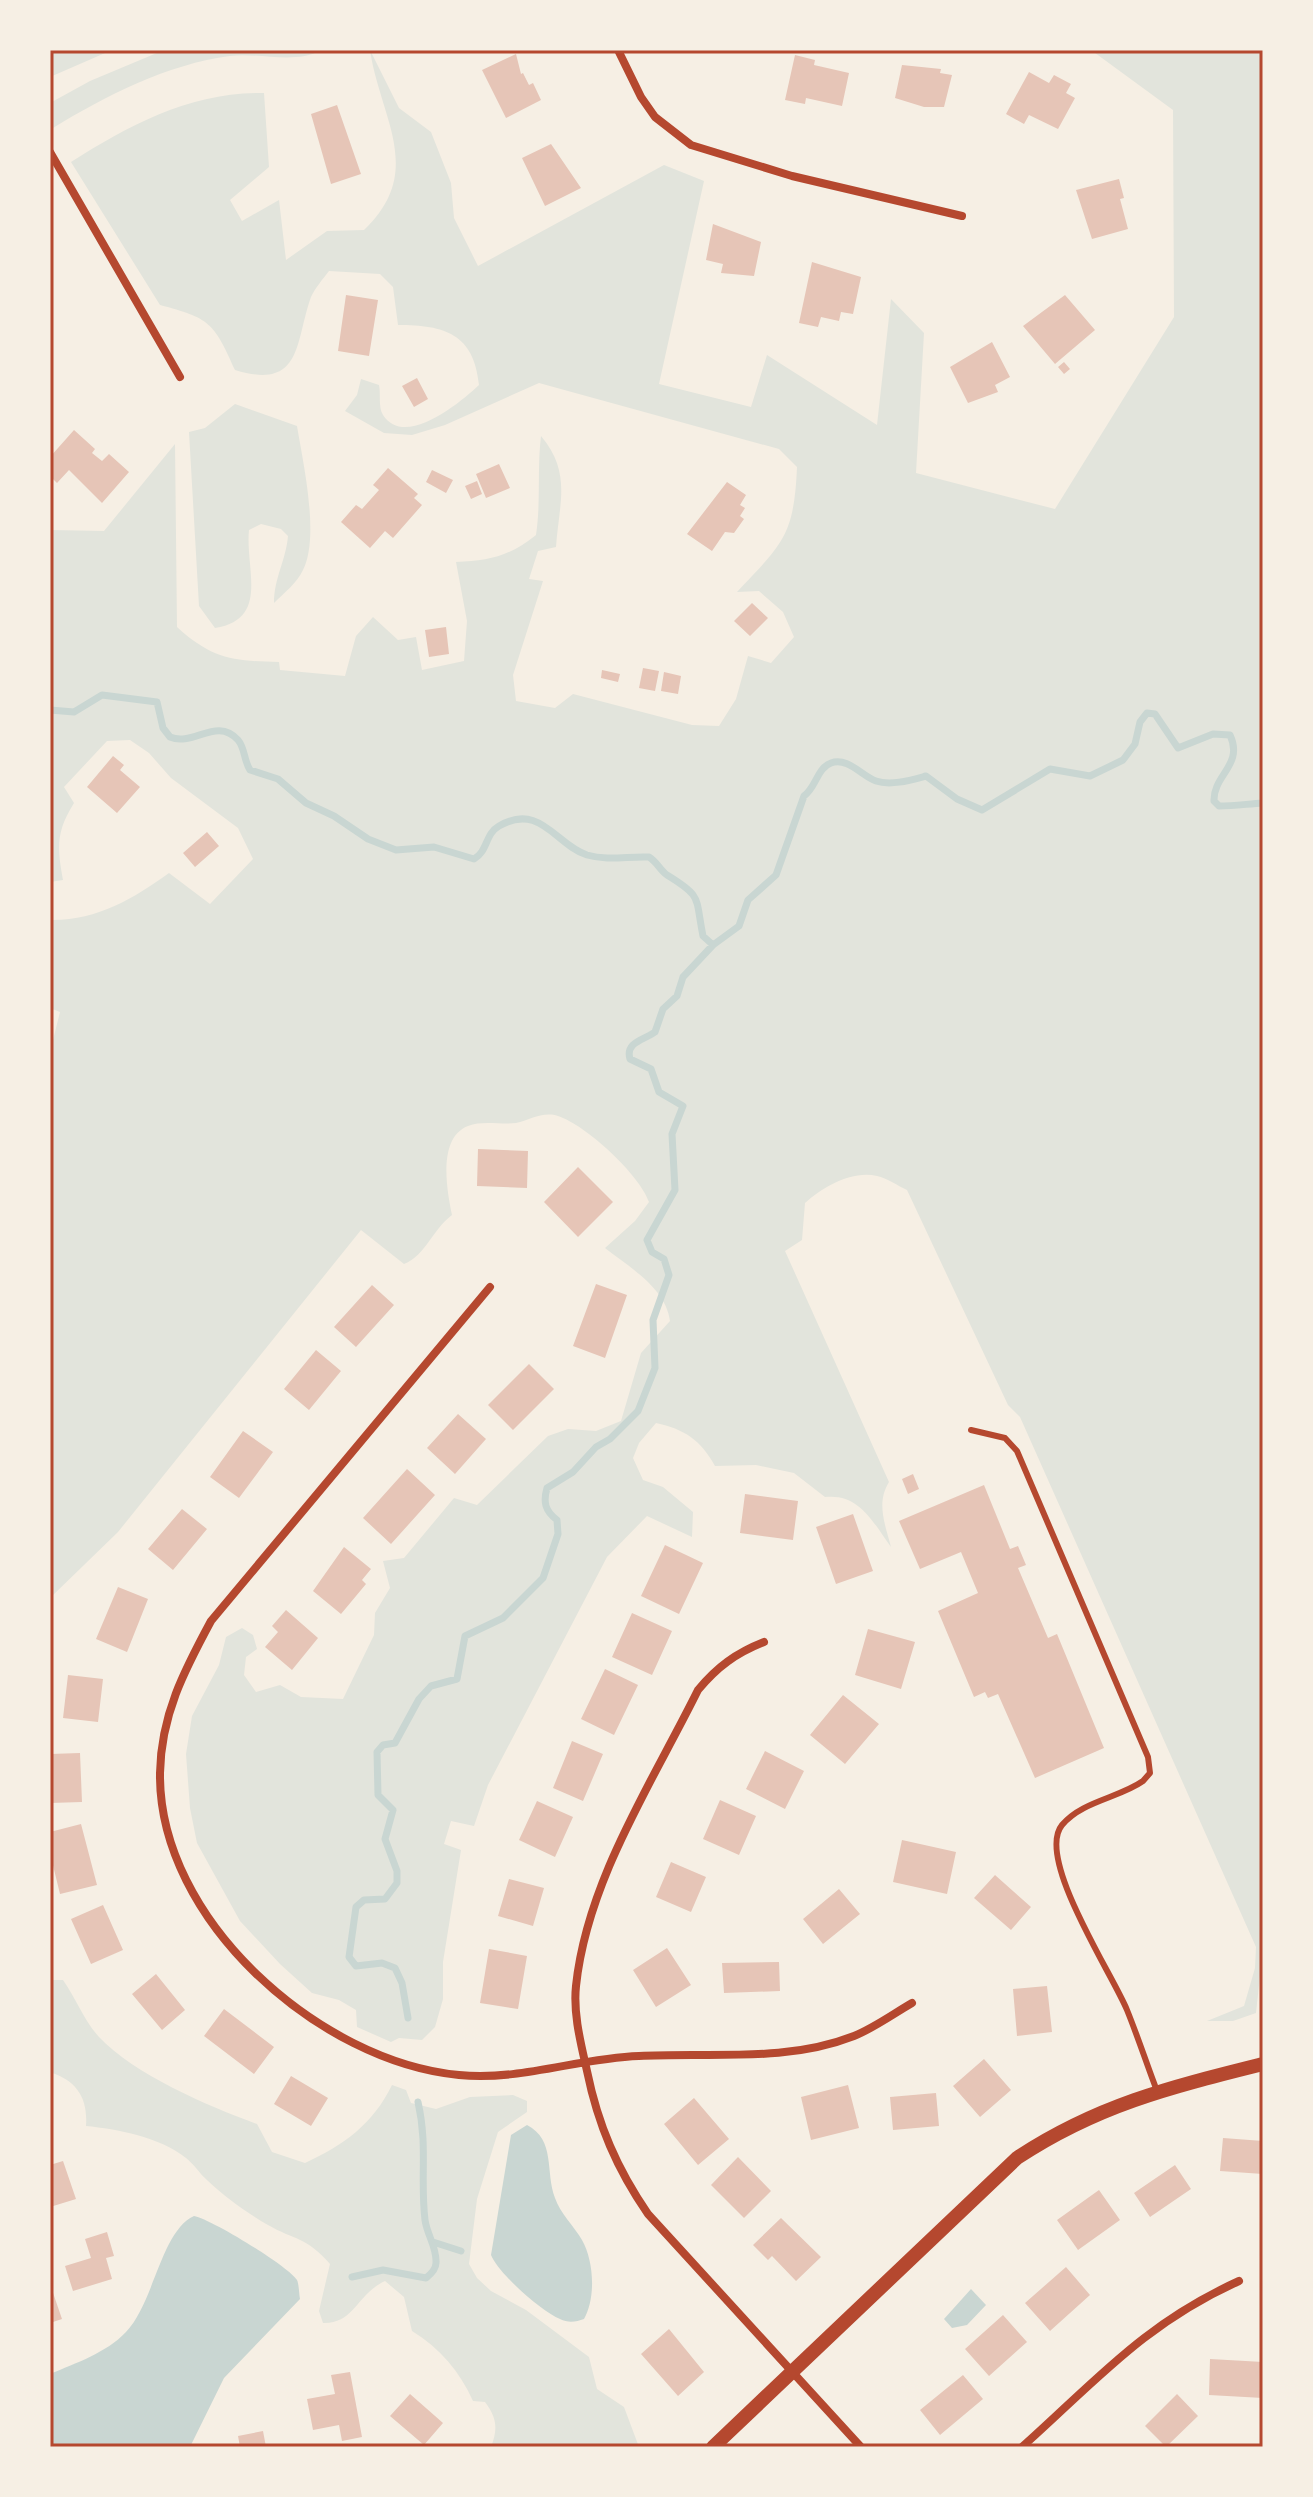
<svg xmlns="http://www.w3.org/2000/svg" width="1313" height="2497" font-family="'Source Sans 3',sans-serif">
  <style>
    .green { fill: #e2e4dc }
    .water { fill: #c9d6d2 }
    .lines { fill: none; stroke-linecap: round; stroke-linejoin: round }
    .stream { stroke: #c9d6d2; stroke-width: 7 }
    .building { fill: #e6c5b7 }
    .service { stroke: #b5482f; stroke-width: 6 }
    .minor { stroke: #b5482f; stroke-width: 8 }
    .tertiary { stroke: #b5482f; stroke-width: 14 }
    .neatline { fill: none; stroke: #b5482f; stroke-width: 3 }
  </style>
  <rect width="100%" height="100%" fill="#f6efe4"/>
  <path class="green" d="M50,50H112L50,77Z
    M164,50H321C295,65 258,52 230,56C168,64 105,96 53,128L50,103L90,81Z
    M370,50L399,108L431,132L451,183L454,218L478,266L664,165L704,181L659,384L751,407L767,355L877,425L891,299L924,333L916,473L1055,509L1174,317L1173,110L1091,50H1263V1948L1256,2013L1233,2021H1207L1244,2006L1255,1968L1256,1947L1020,1417L1008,1405L907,1190C898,1186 887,1178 877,1176C852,1170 823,1187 805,1203L802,1240L785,1251L889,1482C876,1503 885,1524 891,1547C873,1522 859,1493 825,1497L794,1473L756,1465L715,1466C701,1440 684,1429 656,1423L639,1443L633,1458L643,1480L663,1487L693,1512L692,1537L647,1516L607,1557L488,1785L474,1826L451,1821L444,1844L461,1850L443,1962V1999L435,2027L422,2040L399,2038L391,2042L357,2027L356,2010L339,2000L312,1993L280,1964L240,1921L197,1843L190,1808L186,1754L192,1716L219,1665L226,1637L242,1628L253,1635L257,1649L246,1657L244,1675L256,1692L280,1685L301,1697L343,1699L374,1635L375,1613L390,1588L383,1561L404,1558L454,1498L477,1505L548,1436L568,1429L596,1431L621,1421L641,1353L670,1321C666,1288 629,1267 605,1248L635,1221L649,1202C640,1175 586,1125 558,1116C543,1111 530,1120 516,1123C501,1125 483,1120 468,1126C437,1138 447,1191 452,1215C432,1230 426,1255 404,1264L361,1230L118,1532L50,1598V1052L60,1012L50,1008V920C96,921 133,899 169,873L210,904L253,859L238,828L171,778L149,753L130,740L107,741L64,787L74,803C56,832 57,847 63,880L50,882V530L104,531L175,444L177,627C212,659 233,661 279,662L280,670L345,676L356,636L373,617L398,640L416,637L422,670L464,661L467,621L456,562C489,561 510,556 536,535C541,502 537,469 541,436C572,473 559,503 556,547L538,551L529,579L543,581L513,675L516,701L555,708L573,694L692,725L719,726L736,699L748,656L771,663L794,637L783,612L759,591L737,592C783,543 794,536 797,467L779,449L539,383L445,425L412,435L384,433L345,411L357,395L361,379L379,385C381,394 378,407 383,415C405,449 461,402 479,385C474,334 445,325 398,325L393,287L380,274L329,271C323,279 315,288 311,297C295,341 303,391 235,370C214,322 209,318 160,305L71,162C131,124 191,92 264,93L269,167L230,200L242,221L279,200L286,260L327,231L364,230C426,171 380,118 370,50Z
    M235,404L297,426C303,462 320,537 303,570C297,583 284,593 274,603C274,578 286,560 288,536L281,529L261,524L249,530C245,569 270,619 215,628L199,606L189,432L205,428Z
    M50,1980H63C75,1997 85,2022 99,2037C135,2075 208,2106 257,2124L272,2152L305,2163C344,2145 373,2124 392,2085L406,2090L411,2103L436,2109L470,2097L513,2095L527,2101V2112L498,2132L477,2199L469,2264L477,2278L491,2291L526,2310L589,2357L597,2389L624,2407L639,2447H491C498,2429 497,2418 485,2402L473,2401C460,2372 440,2348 412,2331L404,2297L385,2281C356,2295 354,2324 323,2323L319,2311L330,2264C307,2237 294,2240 268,2225C247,2213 225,2197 207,2180C200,2174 194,2164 186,2158C160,2137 117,2129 86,2126C88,2098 77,2081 50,2072Z"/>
  <path class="water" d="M527,2125C556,2140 545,2172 555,2198C560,2213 574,2226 582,2240C594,2261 596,2298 584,2319C576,2322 568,2323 560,2319C541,2311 498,2273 491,2255L511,2135Z
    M194,2216C211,2219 288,2266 297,2280C299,2284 299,2294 300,2299L224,2378L190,2447H50V2374C76,2363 106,2353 126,2332C154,2303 161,2231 194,2216Z
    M971,2289L986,2305L967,2325L952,2328L944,2319Z"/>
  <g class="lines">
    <path class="stream" d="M50,710L74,712L102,695L157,702L163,728L170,737C193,747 217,716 238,740C245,748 244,761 250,770L278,779L306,803L334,816L368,839L396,850L434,847L474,859C488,851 485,834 499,826C540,802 556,845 587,855C608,861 628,856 649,857C657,862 660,870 667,875C703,897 695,897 703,936L713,945
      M408,2018L402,1983L395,1968L382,1963L356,1966L349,1957L356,1907L364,1900L385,1899L397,1883V1871L385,1839L393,1810L378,1795L377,1752L383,1745L395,1743L419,1699L431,1686L457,1679L465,1636L503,1618L543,1578L558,1534L557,1520C545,1511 543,1502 547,1488L573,1472L596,1447L610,1439L638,1411L655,1368L653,1320L669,1275L664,1259L652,1252L647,1240L675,1190L672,1134L683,1106L659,1092L651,1069L630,1059C625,1042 644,1040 655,1032L663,1009L677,996L683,977L713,945L739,926L748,900L776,875L804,796C816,788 817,768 831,763C848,757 862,776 876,781C891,786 911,780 926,776L957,799L982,810L1050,769L1090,776L1123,760L1135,744L1140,722L1147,713L1155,714L1178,748L1213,734L1230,735C1244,765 1213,775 1214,801L1219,806C1234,806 1247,804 1263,803
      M433,2242L461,2251
      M352,2277L383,2270L426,2278C431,2274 436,2269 436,2263C437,2247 427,2235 425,2220C420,2178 428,2146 418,2102"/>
  </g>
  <path class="building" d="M516,54L521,74L523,73L529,85L533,83L541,100L506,118L482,70Z
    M795,55L815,60L814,65L849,73L842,106L806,98L805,104L785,100Z
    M902,65L941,69L940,73L952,75L944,107H924L895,98Z
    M1029,72L1049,83L1054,75L1071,84L1066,93L1075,98L1058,129L1029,115L1024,124L1006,114Z
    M337,105L361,174L331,184L311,114Z
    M551,144L581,188L545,206L522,158Z
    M1119,179L1124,198L1120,199L1128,229L1092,239L1076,190Z
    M713,224L761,242L754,276L721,273L723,264L706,260Z
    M812,262L861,277L853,314L841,312L839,321L821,317L818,327L799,323Z
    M346,295L378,300L369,356L338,351Z
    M1065,295L1095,330L1055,364L1023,326Z
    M992,342L1010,377L995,385L998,392L968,403L950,367Z
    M1064,362L1070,369L1064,374L1058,367Z
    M417,378L428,399L414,407L402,386Z
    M74,430L95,449L92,453L102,461L109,454L129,472L102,503L69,470L57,483L50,476V457Z
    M499,464L510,488L486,498L476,474Z
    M388,468L418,494L414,498L422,505L393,538L385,531L370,548L341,522L356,505L362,509L379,490L373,485Z
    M432,470L453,480L446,493L426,482Z
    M477,481L482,494L471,499L465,486Z
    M727,482L746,495L740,505L745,508L740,516L744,519L734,533L725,532L712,551L687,534Z
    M752,603L768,618L750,636L734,621Z
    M446,627L449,654L429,657L425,630Z
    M643,668L659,671L655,691L639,688Z
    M602,670L620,674L618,682L601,678Z
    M664,672L681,676L678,694L661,691Z
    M113,756L124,765L120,770L140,787L117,813L87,787Z
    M207,832L219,846L195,867L183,853Z
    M478,1149L528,1151L527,1188L477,1186Z
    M578,1167L613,1202L578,1237L544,1202Z
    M596,1284L627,1295L605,1358L573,1346Z
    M372,1285L394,1305L356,1347L334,1327Z
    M316,1350L341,1371L309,1410L284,1389Z
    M529,1364L554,1389L513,1430L488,1405Z
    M458,1414L486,1439L455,1474L427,1448Z
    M243,1431L273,1452L239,1498L210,1477Z
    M407,1469L435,1495L391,1544L363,1518Z
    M913,1474L919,1489L908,1494L902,1479Z
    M984,1485L1010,1549L1018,1546L1026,1565L1018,1568L1048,1638L1057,1634L1104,1748L1035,1778L998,1694L988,1698L985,1692L974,1697L938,1611L978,1593L961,1552L920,1569L899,1521Z
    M745,1494L798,1501L793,1540L740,1533Z
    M182,1509L207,1529L173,1570L148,1549Z
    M853,1514L873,1571L836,1584L816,1527Z
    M665,1545L703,1563L679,1614L641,1596Z
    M344,1547L371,1569L362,1580L366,1584L341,1614L313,1591Z
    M118,1587L148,1599L127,1652L96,1639Z
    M286,1610L318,1638L292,1670L265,1647L278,1632L272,1626Z
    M632,1613L672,1631L652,1675L612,1657Z
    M868,1629L915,1642L901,1689L855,1675Z
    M605,1669L638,1685L614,1735L581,1719Z
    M68,1675L103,1679L98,1722L63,1718Z
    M843,1695L879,1724L845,1764L810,1735Z
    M572,1741L603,1754L583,1801L553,1788Z
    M765,1751L804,1771L785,1809L746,1789Z
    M80,1753L82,1802L50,1803V1754Z
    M720,1800L756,1816L739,1855L703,1839Z
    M537,1801L573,1817L555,1857L519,1840Z
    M81,1824L97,1885L60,1894L50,1853V1832Z
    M902,1840L956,1852L947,1894L893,1882Z
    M671,1862L706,1877L691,1912L656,1897Z
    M995,1875L1031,1907L1011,1930L974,1898Z
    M509,1879L544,1888L533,1926L498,1916Z
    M839,1889L860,1914L823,1944L803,1919Z
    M103,1905L123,1950L91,1964L71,1919Z
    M667,1948L691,1985L656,2007L633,1970Z
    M489,1949L527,1956L518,2009L480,2003Z
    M779,1962L780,1991L724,1993L722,1963Z
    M156,1974L185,2010L162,2030L132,1994Z
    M1047,1986L1052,2032L1017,2036L1013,1989Z
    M224,2009L274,2047L254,2074L204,2036Z
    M984,2059L1011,2090L980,2117L953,2086Z
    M291,2076L328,2098L311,2126L274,2104Z
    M848,2085L859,2128L811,2140L801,2097Z
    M936,2093L939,2126L893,2130L890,2097Z
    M694,2098L729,2139L698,2165L664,2124Z
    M1223,2138L1263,2141V2174L1220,2171Z
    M738,2157L771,2191L744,2218L711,2185Z
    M63,2161L76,2199L50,2207V2165Z
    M1175,2165L1191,2189L1150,2217L1134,2193Z
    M1099,2190L1120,2220L1078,2250L1057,2220Z
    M781,2218L821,2257L796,2281L772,2256L768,2260L753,2245Z
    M107,2232L114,2256L106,2258L112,2279L73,2291L65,2266L91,2258L85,2239Z
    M1066,2267L1090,2295L1050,2331L1025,2303Z
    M50,2284L62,2319L50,2323Z
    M1003,2315L1027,2342L989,2376L965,2349Z
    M669,2329L704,2372L678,2396L641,2354Z
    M1210,2359L1263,2362V2398L1209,2395Z
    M350,2372L362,2437L342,2441L339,2425L313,2430L307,2399L335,2394L331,2375Z
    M963,2375L983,2399L940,2435L920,2410Z
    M410,2394L443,2423L424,2445L390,2416Z
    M1177,2394L1198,2416L1166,2447L1145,2426Z
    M263,2431L266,2447H240L238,2436Z"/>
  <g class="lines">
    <path class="service" d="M971,1430L1005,1438L1017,1451L1148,1757L1150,1773L1143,1781C1119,1798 1082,1801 1062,1825C1035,1858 1113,1975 1127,2010C1138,2037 1147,2065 1157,2091"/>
    <path class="minor" d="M618,50L641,97L655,117L691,145L792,176L962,216
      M50,152L180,377
      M490,1287L211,1621C184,1671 161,1715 160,1773C158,1920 320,2062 459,2075C522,2081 578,2058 639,2056C712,2052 785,2063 854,2036C874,2028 893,2014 912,2003
      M764,1642C736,1653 717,1667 698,1690C652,1783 587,1881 576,1986C573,2014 581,2044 587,2071C598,2125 617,2169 648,2214L861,2447
      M1022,2447C1097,2380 1144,2324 1239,2281"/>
    <path class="tertiary" d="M713,2447L1017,2158C1097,2105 1171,2087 1263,2064"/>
  </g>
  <rect width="1313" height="2497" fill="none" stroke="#f6efe4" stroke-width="104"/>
  <rect x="52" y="52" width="1209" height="2393" class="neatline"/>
</svg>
